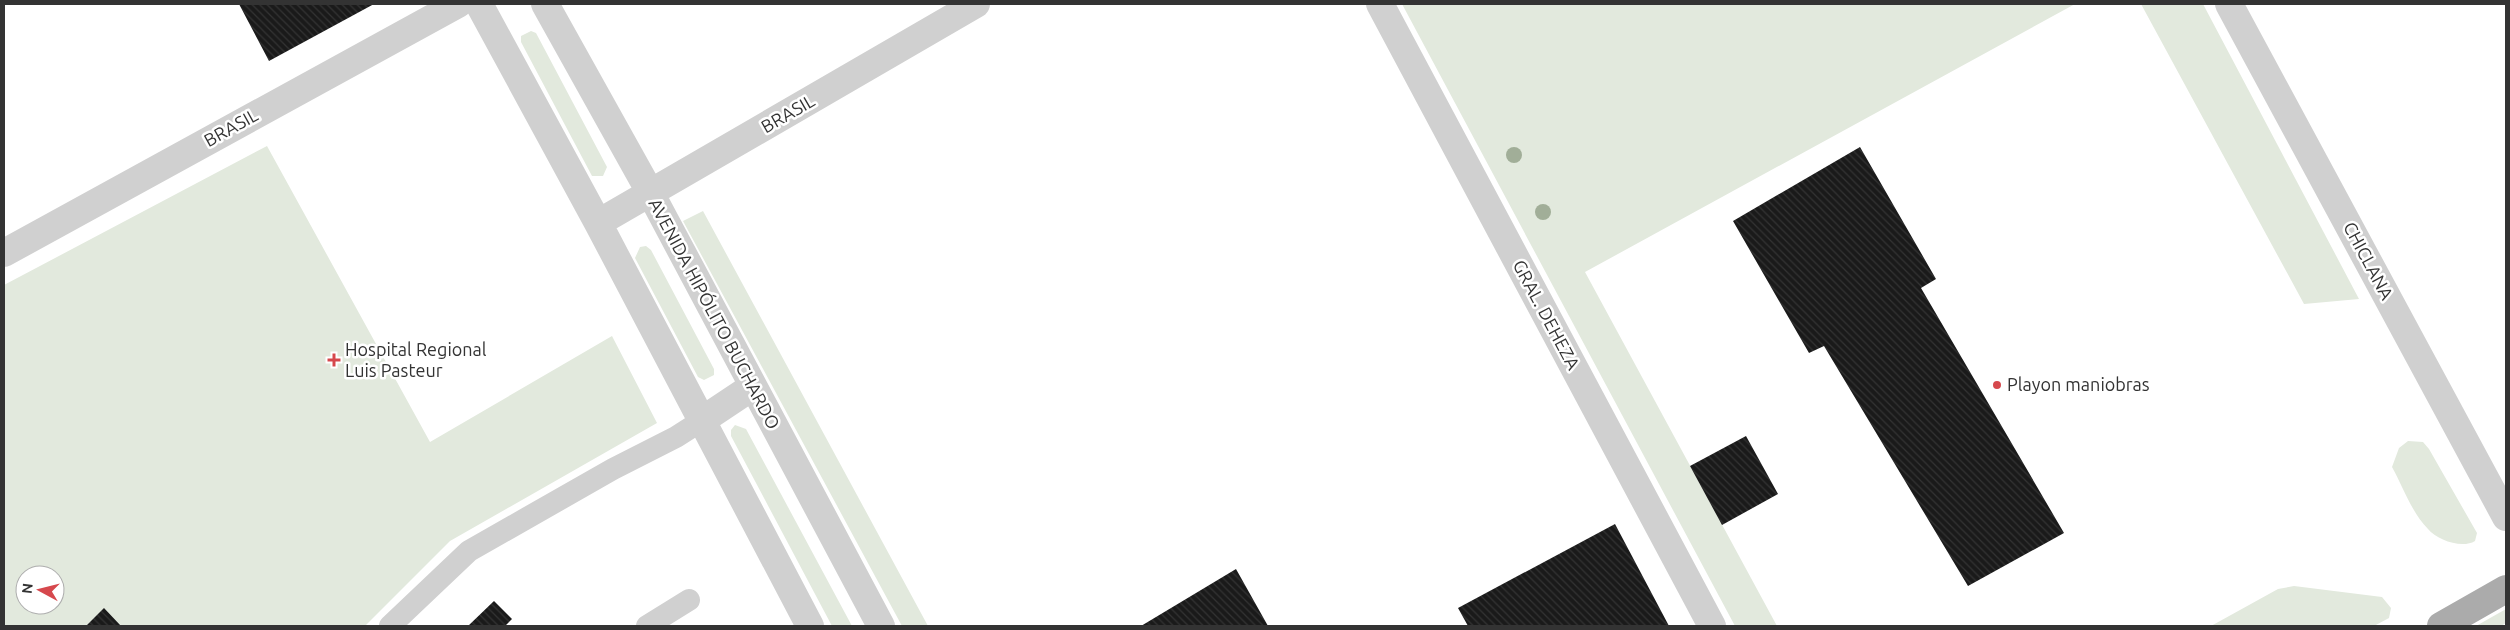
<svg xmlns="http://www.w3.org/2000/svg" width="2510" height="630" font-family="Ubuntu,sans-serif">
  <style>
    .grass { fill: #e2e9dd; fill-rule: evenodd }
    .building { fill: url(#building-back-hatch) }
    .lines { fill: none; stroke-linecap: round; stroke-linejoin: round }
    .lane { stroke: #d0d0d0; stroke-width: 22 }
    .street { stroke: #d0d0d0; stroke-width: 28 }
    .primary { stroke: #ababab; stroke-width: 28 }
    .tree { fill: #a1ae98 }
    .poi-dot { fill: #d6484d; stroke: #fff; stroke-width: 2 }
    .labels { text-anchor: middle; stroke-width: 5; stroke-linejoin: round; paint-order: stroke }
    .street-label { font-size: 18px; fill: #333; stroke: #fff }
    .poi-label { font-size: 18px; fill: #333; stroke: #fff; text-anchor: start }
  </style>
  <defs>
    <pattern id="building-back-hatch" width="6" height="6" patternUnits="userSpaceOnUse" patternTransform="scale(1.25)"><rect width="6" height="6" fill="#1a1a1a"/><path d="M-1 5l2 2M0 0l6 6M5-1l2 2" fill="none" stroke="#333"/></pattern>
  </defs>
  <rect width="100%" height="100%" fill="#fff"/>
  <path class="grass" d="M1402,4H2075L1585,272L1777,626H1735Z
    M2141,4H2203L2359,299L2304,304Z
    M531,31L536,33L607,167L603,176H592L521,42V36Z
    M267,146L430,442L612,336L657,423L450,541L365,626H121L104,609L86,626H4V285ZM25,575H55V605H25Z
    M703,211L928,626H902L683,221Z
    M646,246L651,250L714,369V375L704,380L698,377L635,258L640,247Z
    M735,425L746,429L852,626H832L731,436V430Z
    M2408,441L2423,442L2429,449L2477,533L2475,541C2462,549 2437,540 2428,529C2412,513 2403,487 2392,467L2399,448Z
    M2294,586L2382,597L2391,608L2389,618L2374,626H2211L2278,589Z
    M2506,609V623L2501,626H2476Z"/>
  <path class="building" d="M239,4H374L269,61Z
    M1860,147L1936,279L1921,288L2064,533L1968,586L1824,346L1809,353L1733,221Z
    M1746,436L1778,494L1722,525L1690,466Z
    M1615,524L1669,626H1468L1458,608Z
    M1236,569L1268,626H1141Z
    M494,601L512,619L505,626H468Z
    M104,608L121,626H86Z"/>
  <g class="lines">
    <path class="lane" d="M390,626L469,551L613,469L676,437L701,421
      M647,626L689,600"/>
    <path class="street" d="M479,4L598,223L810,626
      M545,4L651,194L881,626
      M1380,4L1712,626
      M2229,4L2506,517
      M598,223L976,4
      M4,253L458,4
      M701,421L752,387"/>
    <path class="primary" d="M2441,626L2506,589"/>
  </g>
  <g class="tree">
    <circle cx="1514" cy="155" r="8"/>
    <circle cx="1543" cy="212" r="8"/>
  </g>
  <g class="poi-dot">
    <path d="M331.5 352.5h5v5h5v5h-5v5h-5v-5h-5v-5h5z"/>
    <circle cx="1997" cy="385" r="5"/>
  </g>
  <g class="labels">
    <g class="street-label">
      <text transform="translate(788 114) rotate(-30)" y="6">BRASIL</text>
      <text transform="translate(231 128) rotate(-29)" y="6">BRASIL</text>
      <text transform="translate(2368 261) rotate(62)" y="6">CHICLANA</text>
      <text transform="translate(714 314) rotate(62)" y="6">AVENIDA HIPÓLITO BUCHARDO</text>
      <text transform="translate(1546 315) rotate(62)" y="6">GRAL. DEHEZA</text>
    </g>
    <g class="poi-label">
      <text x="345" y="356">Hospital Regional<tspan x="345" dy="21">Luis Pasteur</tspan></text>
      <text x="2007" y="391">Playon maniobras</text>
    </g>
  </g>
  <rect width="2510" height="630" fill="none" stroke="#333333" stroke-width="10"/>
  <g transform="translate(40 590) rotate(277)"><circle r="24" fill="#ffffff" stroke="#adadad"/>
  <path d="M0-4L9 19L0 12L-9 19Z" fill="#d6484d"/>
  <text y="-8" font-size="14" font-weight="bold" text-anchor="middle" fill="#333333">N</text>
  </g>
</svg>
